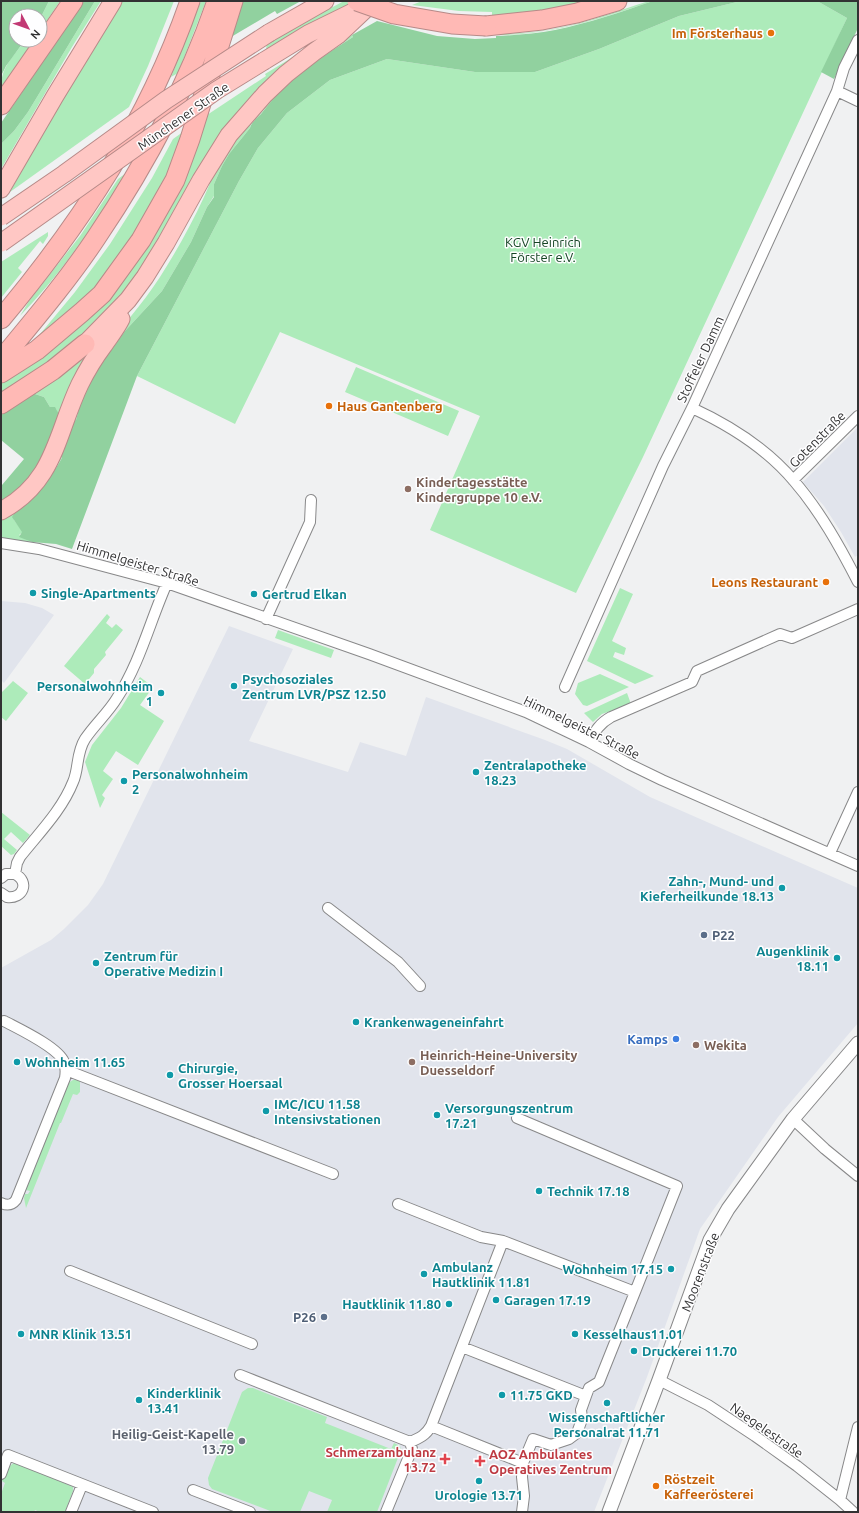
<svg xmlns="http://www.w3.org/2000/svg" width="859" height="1513" font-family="Ubuntu,sans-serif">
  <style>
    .built { fill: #e1e4ec }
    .green { fill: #adebba }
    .forest { fill: #91d19f }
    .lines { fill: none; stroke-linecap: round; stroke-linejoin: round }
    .minor-casing { stroke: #888889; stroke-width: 12 }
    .tertiary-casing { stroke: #888889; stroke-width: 15 }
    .trunk-casing { stroke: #b78a88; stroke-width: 19 }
    .motorway-casing { stroke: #b78a88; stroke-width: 21 }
    .minor { stroke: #fff; stroke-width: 10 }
    .tertiary { stroke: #fff; stroke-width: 13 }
    .trunk { stroke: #ffc7c4; stroke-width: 17 }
    .motorway { stroke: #ffb9b5; stroke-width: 19 }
    .trunk-bridge-casing { stroke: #b78a88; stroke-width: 19; stroke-linecap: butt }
    .motorway-bridge-casing { stroke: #b78a88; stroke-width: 21; stroke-linecap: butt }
    .trunk-bridge { stroke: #ffc7c4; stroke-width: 17 }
    .motorway-bridge { stroke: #ffb9b5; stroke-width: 19 }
    .food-dot { fill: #e8710a; stroke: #fefeff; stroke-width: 1.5 }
    .education-dot { fill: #8d6e63; stroke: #fefeff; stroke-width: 1.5 }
    .culture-dot { fill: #0f9aa8; stroke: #fefeff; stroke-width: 1.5 }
    .service-dot { fill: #5c6f8a; stroke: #fefeff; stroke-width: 1.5 }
    .shop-dot { fill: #3f7fe0; stroke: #fefeff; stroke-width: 1.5 }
    .worship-dot { fill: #6b7280; stroke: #fefeff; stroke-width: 1.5 }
    .health-dot { fill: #e0444e; stroke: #fefeff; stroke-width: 1.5 }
    .labels { text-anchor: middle; stroke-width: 3; stroke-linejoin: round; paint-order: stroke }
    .food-label { font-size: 13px; font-weight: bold; fill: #c56008; stroke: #fefeff; text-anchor: end }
    .street-label { font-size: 13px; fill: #323233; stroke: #fefeff }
    .park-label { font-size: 13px; fill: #154424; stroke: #fefeff }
    .education-label { font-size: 13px; font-weight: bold; fill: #785e54; stroke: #fefeff; text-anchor: start }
    .culture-label { font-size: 13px; font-weight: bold; fill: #0d838f; stroke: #fefeff; text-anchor: start }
    .service-label { font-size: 13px; font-weight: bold; fill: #4e5e75; stroke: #fefeff; text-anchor: start }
    .shop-label { font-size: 13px; font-weight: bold; fill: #366cbe; stroke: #fefeff; text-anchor: end }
    .worship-label { font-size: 13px; font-weight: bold; fill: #5b616d; stroke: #fefeff; text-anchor: end }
    .health-label { font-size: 13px; font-weight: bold; fill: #be3a42; stroke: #fefeff; text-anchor: end }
  </style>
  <rect width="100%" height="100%" fill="#f0f1f2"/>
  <path class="built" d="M858,427V555L855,557L841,532L824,506L803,482Z
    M1,601L25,603L42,608L54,615L4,683L1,680Z
    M229,626L293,649L249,741L348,772L360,742L406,756L426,697L545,740L567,749L650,797L858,888V1023L778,1117L700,1229L647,1377L594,1512H1V968L51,940L64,929L88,905L103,884Z"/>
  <path class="green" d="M49,1H60L40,31V19Z
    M95,1H101L72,47L1,169V144L14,131L28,112Z
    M122,1H174L148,66L129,107L10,192L41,136Z
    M201,1H206L178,73L171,77Z
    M344,1H357L266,50L267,42Z
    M422,1H594L557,10L492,17V12L459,11L412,5Z
    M649,1H653C600,19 548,36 491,35V34C512,34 533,33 553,29C586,23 617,11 649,1Z
    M741,1H817L847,18L643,457L576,593L430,530L480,416L280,332L235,424L137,376L239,181L258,148L287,113L330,80L387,59L475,72H535L599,49L679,16Z
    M352,35L353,37L327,53L286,86L251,124L250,128L229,154L222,166L214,184V196L207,207L191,242L162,291L125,331L109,353L97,366L82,397L76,420L72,421C79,398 87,377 100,357C119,329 142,305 160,277C176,252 191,225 204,197C210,184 215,169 223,156C255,106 302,66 352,35Z
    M25,40H34L1,88C1,66 13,58 25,40Z
    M301,52L289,64L120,298L74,344L1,396V383L48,353L90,318L204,117L266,76L265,74Z
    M190,127L178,157L124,255L78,308L75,305L36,339L75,292L110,244L152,178L173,139Z
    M126,173C96,223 61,274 20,316L29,301L80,236L118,179Z
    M48,232V236L43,244L40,241L18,268L22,272L1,298V262Z
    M95,343L55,426L58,414L56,409L50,407L44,397L32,393Z
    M356,367L459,411L448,436L345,392Z
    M60,456L62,458L47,481L14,514V520L23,532L19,535L32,542L1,539V517Z
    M620,588L633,594L612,641L626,648L624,655L615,652L613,657L654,676L635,684L587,661Z
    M107,614L110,617L106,623L112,628L116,624L123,630L105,652L106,655L94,669V673L85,684L64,666Z
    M278,630L334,650L331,658L275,638Z
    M600,674L629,687L587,706L583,705L575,694L578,683Z
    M140,677L153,687L140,705L164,721L138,765L116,751L103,771L113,779L102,795L105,798L100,808L85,762L92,745L121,708Z
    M13,681L28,693L6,721L1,717V693Z
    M627,693L631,704L602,714L593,722L584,713Z
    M1,812L30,835L23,843L11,832L4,839L17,850L14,854L11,855L1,846Z
    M80,1078V1092L77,1095L73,1094L61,1123H60L26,1208L24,1198L25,1194H28L30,1191L26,1190L68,1083L73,1080Z
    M248,1388H253L327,1417L325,1423L391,1449L394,1443L400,1446L401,1450L377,1512H327L332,1500L309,1491L300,1512H273L212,1489L209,1485L208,1478L242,1392Z
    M16,1462L73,1487V1491L65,1512H40L35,1510L34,1512H1V1494L5,1483L2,1481C5,1472 7,1466 16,1462Z"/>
  <path class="forest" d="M1,1H49L40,19V16H16V40H25L6,66L1,76Z
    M84,1H95L28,112L14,131L1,144V123Z
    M237,1H301L277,14L275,11L226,40Z
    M653,1H741L679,16L599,49L535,72H475L387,59L330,80L287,113L258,148L239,181L137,376L72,549L56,544L32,542L19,537L22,532L12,517L14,514C33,499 50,479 62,458L60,456L72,421L76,420L82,397L97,366L109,353L125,331L162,291L191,242L207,207L214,197V184L222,166L229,154L250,128C252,121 256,119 261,114C266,108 271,101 277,95C299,72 326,54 353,37L352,35L377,21L437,36L475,39L496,38V36C516,35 536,34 555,30C589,23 621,12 653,1Z
    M817,1H858V28L834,79L821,72L847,18Z
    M32,393L44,397L50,407H55L60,416L58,421L55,423L56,429L33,478L1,506V484L2,485L24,459L1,440V415Z"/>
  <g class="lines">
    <defs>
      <path id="minor" d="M837,91L858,101
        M692,408C729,425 767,449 794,481C820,511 840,547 858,582
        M793,480L858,416
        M1,543L39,549L167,583L369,654L526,712L589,742L629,764L662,780L858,866
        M266,619L310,522L311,500
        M565,687L663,466L692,408L837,91L844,68L858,40
        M589,742C595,731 600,723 611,717L692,682L697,671L780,634L792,638L858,609
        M830,853L858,792
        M15,874L17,863L20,857C39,833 62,810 73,782C79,769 76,753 85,739C95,724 108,713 117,698C140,663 150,621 167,583
        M1,878L6,874H15C30,882 23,899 7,897L1,893
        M328,908L398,962L420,986
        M66,1070L333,1174
        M793,1119L825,1149L858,1176
        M1,1203C8,1206 12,1205 16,1200L65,1078C66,1072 66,1067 64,1062C58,1047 19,1029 4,1021
        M398,1204L481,1237L503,1241L635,1292L677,1186L517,1118
        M70,1271L252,1344
        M462,1347L586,1396L589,1388L599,1382L635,1292
        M240,1375L410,1442C420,1438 426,1435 431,1426L503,1241
        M659,1380L708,1405L755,1436L797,1466L840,1500L853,1512
        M431,1426L523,1463
        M1,1474L8,1455L153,1512
        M193,1490L250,1512
        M840,1500L858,1427
        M71,1512L82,1485
        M386,1512L412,1449L410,1442
        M522,1512L524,1496L522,1477L523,1463L533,1439L551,1445L569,1439L577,1433L581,1422L582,1418L581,1410L586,1396"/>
      <path id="tertiary" d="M609,1512L659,1380L710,1240L728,1209L793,1119L858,1043"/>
      <path id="trunk" d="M269,33L325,1
        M264,61L308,34L359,9
        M1,189L55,96L113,1
        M85,344L128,300L145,277L166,243L201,180L229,135L265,94L286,74L314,52L338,35L374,1
        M1,511C56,481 56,434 80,384C87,370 95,357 104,345C110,336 116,329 121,319"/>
      <path id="motorway" d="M486,26L542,20L577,13L617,1
        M1,105L73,1
        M1,319C82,222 148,122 190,1
        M1,360C34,320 68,280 96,238C146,164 188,85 217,1
        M1,373L37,350L82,312L102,294L141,240L175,180L190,139L233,1
        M1,404L53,370L85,344"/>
    </defs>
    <use href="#minor" class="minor-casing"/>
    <use href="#tertiary" class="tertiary-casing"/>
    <use href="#trunk" class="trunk-casing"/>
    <use href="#motorway" class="motorway-casing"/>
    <use href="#minor" class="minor"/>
    <use href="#tertiary" class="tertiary"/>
    <use href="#trunk" class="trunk"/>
    <use href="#motorway" class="motorway"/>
    <defs>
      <path id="trunk-bridge" d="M1,217L64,174L166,100L269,33
        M1,243L217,90L264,61"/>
      <path id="motorway-bridge" d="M357,1L394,14L452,24L486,26"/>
    </defs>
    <use href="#trunk-bridge" class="trunk-bridge-casing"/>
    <use href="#motorway-bridge" class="motorway-bridge-casing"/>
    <use href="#trunk-bridge" class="trunk-bridge"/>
    <use href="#motorway-bridge" class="motorway-bridge"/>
  </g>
  <g class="food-dot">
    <circle cx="771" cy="33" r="4"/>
    <circle cx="329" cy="406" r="4"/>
    <circle cx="826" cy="582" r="4"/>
    <circle cx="656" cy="1486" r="4"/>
  </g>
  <g class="education-dot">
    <circle cx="408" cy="489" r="4"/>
    <circle cx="696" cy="1045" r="4"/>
    <circle cx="412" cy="1062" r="4"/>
  </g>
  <g class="culture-dot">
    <circle cx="33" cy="593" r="4"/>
    <circle cx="254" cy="594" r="4"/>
    <circle cx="234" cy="686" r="4"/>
    <circle cx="161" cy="693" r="4"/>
    <circle cx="476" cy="772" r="4"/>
    <circle cx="124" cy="781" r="4"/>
    <circle cx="782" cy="888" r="4"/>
    <circle cx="837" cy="958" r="4"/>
    <circle cx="96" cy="963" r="4"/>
    <circle cx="356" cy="1022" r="4"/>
    <circle cx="17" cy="1062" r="4"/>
    <circle cx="170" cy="1075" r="4"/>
    <circle cx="266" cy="1111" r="4"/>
    <circle cx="437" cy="1115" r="4"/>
    <circle cx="539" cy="1191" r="4"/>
    <circle cx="671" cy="1269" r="4"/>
    <circle cx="424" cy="1274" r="4"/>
    <circle cx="496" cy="1300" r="4"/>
    <circle cx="449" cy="1304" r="4"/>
    <circle cx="21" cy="1334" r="4"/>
    <circle cx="575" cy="1334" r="4"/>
    <circle cx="634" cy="1351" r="4"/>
    <circle cx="502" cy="1395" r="4"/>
    <circle cx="139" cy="1400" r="4"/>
    <circle cx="607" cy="1403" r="4"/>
    <circle cx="479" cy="1481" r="4"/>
  </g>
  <g class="service-dot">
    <circle cx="704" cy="935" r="4"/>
    <circle cx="324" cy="1317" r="4"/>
  </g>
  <circle class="shop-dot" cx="676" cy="1039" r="4"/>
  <circle class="worship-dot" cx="242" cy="1441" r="4"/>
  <g class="health-dot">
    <path d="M443 1453h4v4h4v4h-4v4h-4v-4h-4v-4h4z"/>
    <path d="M478 1455h4v4h4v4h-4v4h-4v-4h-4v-4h4z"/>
  </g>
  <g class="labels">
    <g class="food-label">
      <text x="763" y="38">Im Försterhaus</text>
      <text x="337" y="411" text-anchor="start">Haus Gantenberg</text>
      <text x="818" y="587">Leons Restaurant</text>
      <text x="664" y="1484" text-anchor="start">Röstzeit<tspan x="664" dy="15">Kaffeerösterei</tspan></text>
    </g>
    <g class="street-label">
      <text transform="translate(183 116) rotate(-35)" y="5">Münchener Straße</text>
      <text transform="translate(700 359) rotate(-65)" y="5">Stoffeler Damm</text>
      <text transform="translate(817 439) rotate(-45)" y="5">Gotenstraße</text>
      <text transform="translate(138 563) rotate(17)" y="5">Himmelgeister Straße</text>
      <text transform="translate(582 727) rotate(26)" y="5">Himmelgeister Straße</text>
      <text transform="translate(700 1272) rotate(-69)" y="5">Moorenstraße</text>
      <text transform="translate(767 1430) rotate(35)" y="5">Naegelestraße</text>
    </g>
    <g class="park-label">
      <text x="543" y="247">KGV Heinrich<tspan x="543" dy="15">Förster e.V.</tspan></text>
    </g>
    <g class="education-label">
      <text x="416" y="487">Kindertagesstätte<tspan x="416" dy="15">Kindergruppe 10 e.V.</tspan></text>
      <text x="704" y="1050">Wekita</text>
      <text x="420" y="1060">Heinrich-Heine-University<tspan x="420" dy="15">Duesseldorf</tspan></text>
    </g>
    <g class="culture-label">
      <text x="41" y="598">Single-Apartments</text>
      <text x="262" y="599">Gertrud Elkan</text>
      <text x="242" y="684">Psychosoziales<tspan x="242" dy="15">Zentrum LVR/PSZ 12.50</tspan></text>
      <text x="153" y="691" text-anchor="end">Personalwohnheim<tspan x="153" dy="15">1</tspan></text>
      <text x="484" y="770">Zentralapotheke<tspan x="484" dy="15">18.23</tspan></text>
      <text x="132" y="779">Personalwohnheim<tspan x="132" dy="15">2</tspan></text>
      <text x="774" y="886" text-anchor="end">Zahn-, Mund- und<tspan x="774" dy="15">Kieferheilkunde 18.13</tspan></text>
      <text x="829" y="956" text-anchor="end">Augenklinik<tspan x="829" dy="15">18.11</tspan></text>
      <text x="104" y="961">Zentrum für<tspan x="104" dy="15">Operative Medizin I</tspan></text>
      <text x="364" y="1027">Krankenwageneinfahrt</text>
      <text x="25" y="1067">Wohnheim 11.65</text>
      <text x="178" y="1073">Chirurgie,<tspan x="178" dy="15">Grosser Hoersaal</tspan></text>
      <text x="274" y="1109">IMC/ICU 11.58<tspan x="274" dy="15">Intensivstationen</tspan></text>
      <text x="445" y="1113">Versorgungszentrum<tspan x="445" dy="15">17.21</tspan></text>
      <text x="547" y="1196">Technik 17.18</text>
      <text x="432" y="1272">Ambulanz<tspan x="432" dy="15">Hautklinik 11.81</tspan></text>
      <text x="663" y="1274" text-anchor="end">Wohnheim 17.15</text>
      <text x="504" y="1305">Garagen 17.19</text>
      <text x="441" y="1309" text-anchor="end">Hautklinik 11.80</text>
      <text x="29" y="1339">MNR Klinik 13.51</text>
      <text x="583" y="1339">Kesselhaus11.01</text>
      <text x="642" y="1356">Druckerei 11.70</text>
      <text x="147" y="1398">Kinderklinik<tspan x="147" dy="15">13.41</tspan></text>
      <text x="510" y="1400">11.75 GKD</text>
      <text x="607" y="1422" text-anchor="middle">Wissenschaftlicher<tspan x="607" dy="15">Personalrat 11.71</tspan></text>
      <text x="479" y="1500" text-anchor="middle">Urologie 13.71</text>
    </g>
    <g class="service-label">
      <text x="712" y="940">P22</text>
      <text x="316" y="1322" text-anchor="end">P26</text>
    </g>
    <g class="shop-label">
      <text x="668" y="1044">Kamps</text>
    </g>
    <g class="worship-label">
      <text x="234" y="1439">Heilig-Geist-Kapelle<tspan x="234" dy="15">13.79</tspan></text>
    </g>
    <g class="health-label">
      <text x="436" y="1457">Schmerzambulanz<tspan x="436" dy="15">13.72</tspan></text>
      <text x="489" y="1459" text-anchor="start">AOZ Ambulantes<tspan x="489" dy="15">Operatives Zentrum</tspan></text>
    </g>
  </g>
  <rect width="859" height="1513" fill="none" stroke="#323233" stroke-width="4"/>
  <g transform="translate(28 28) rotate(131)"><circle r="19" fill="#fefeff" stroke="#acacad"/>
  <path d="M0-3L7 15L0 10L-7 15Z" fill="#c23974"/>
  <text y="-6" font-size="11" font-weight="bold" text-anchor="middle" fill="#323233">N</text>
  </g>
</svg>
